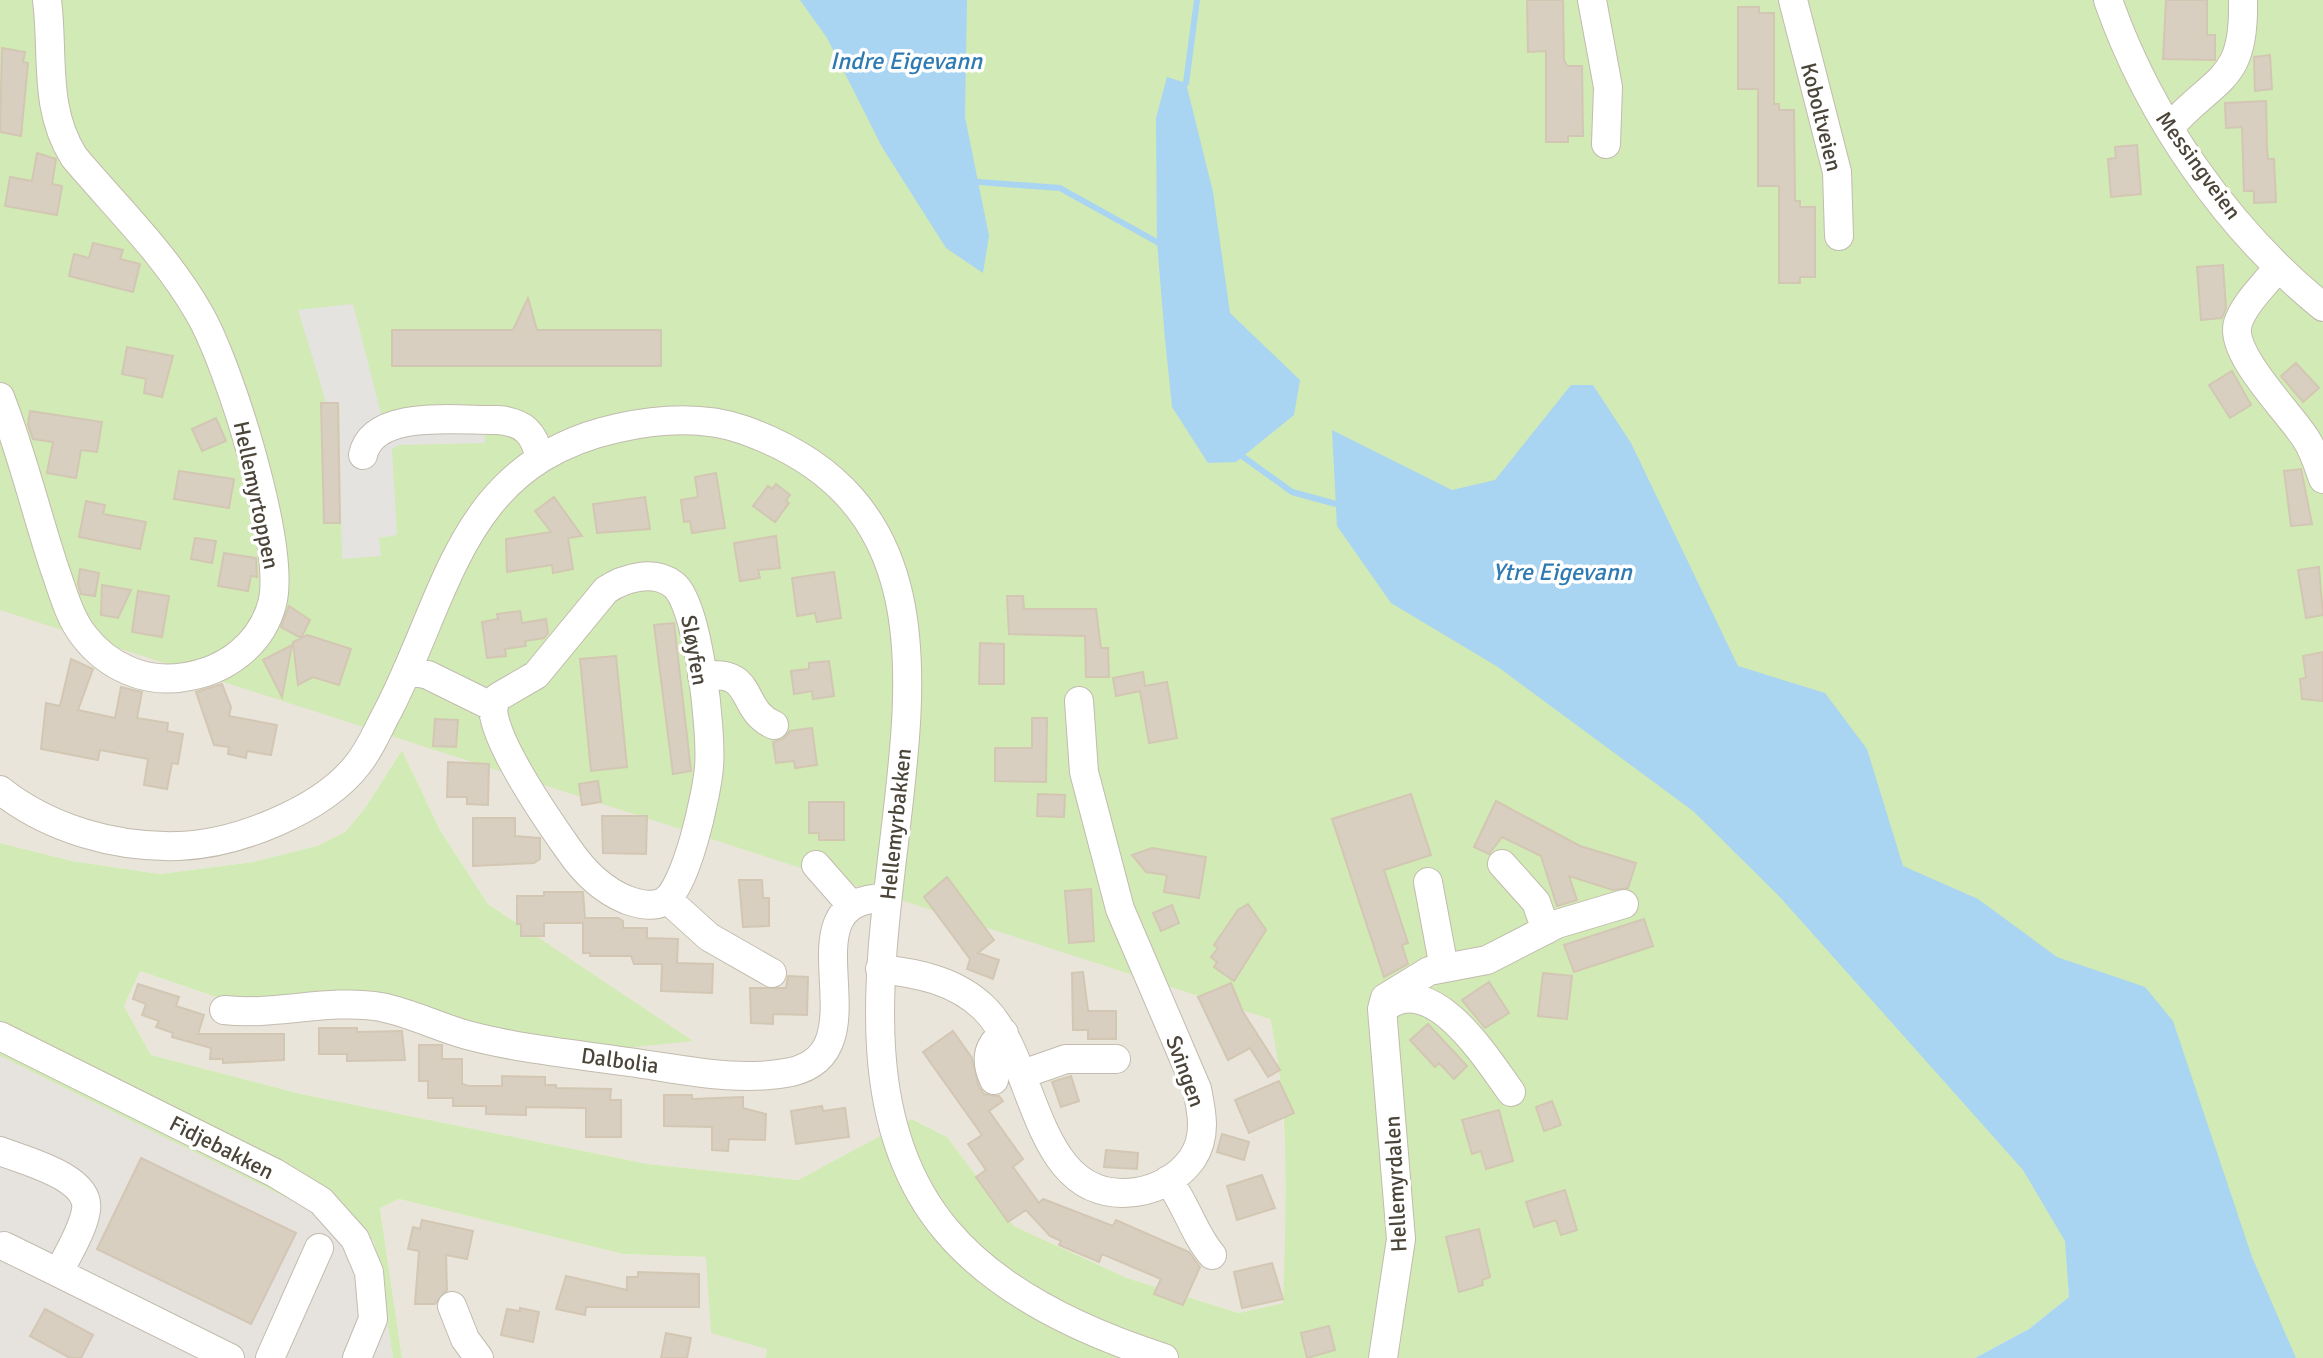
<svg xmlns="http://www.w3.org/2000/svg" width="2323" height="1358" font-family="Signika,sans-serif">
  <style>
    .residential { fill: #eae5da }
    .industrial { fill: #e6e2dd }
    .green { fill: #d2eab5 }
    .parking { fill: #e5e3e0 }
    .water { fill: #a9d4f2 }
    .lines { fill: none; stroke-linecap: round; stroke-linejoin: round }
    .stream { stroke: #a9d4f2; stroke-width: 6 }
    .building { fill: #d8cfc1; stroke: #d3c7b4; stroke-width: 2 }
    .minor-casing { stroke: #c2bbae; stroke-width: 30 }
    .minor { stroke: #fff; stroke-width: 28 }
    .labels { text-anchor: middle; stroke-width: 7; stroke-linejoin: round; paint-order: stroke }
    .street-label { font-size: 22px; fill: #4b4439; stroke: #fff }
    .water-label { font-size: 24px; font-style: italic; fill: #2e7ab2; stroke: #fff }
  </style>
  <rect width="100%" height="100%" fill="#f6f3ec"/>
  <path class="residential" d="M0,0L1252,939L1279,1060L1288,1182L1283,1303L1240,1313L1127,1278L1014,1226L947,1137L913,1119L798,1180L648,1164L301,1094L151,1055L124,1006L140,971L225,1000L692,1041L488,904L440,830L402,750L365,808L345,832L317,846L253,862L160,874L72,861L0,843Z
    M399,1199L623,1254L707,1257L711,1332L767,1349L765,1358H402L380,1207Z"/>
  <path class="industrial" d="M0,1056L374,1241L393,1358H0Z"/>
  <path class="green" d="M0,0H2323V1358H2296L2291,1348L2068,1276L2069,1297L2029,1329L1975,1358H765L767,1349L711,1333L706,1257L623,1254L399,1199L380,1208L402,1358H393L374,1241L0,1056V843L72,861L160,874L253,862L317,846L345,832L365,808L402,750L440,830L488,904L693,1041L624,1048L225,1000L140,971L124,1006L151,1055L301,1094L648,1164L798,1180L912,1119L947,1137L1014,1226L1127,1278L1239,1313L1283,1303C1286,1208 1291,1112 1270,1019L0,610Z"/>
  <path class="parking" d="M353,304L381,414L483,413L485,443L399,445L392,449L397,535L379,538L381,556L342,559L339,402H326L298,310Z"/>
  <path class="water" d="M800,0H967L965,117L989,236L983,273L946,248L882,147L827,38Z
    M1167,77L1186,83L1213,192L1230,313L1300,380L1294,415L1236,462L1208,463L1172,407L1165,339L1157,242L1156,118Z
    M1571,385H1593L1631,443L1738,666L1825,693L1867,749L1903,866L1978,899L2057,957L2145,987L2173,1021L2252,1257L2296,1358H1975L2029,1329L2069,1297L2065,1241L2023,1170L1779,896L1693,811L1498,667L1391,603L1337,526L1332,430L1452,490L1495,480Z"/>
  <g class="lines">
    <path class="stream" d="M1186,83L1197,0
      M979,182L1060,188L1157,242
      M1242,456L1292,492L1336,504"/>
  </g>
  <path class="building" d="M1527,0H1563L1564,60L1567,66H1582L1583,136H1568V142H1546V51L1528,52Z
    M2166,0H2207V35H2215V60L2163,59Z
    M1738,7H1759V13H1774V104H1779V110H1794L1795,201H1800V207H1815V277H1800V283H1779V186H1758V89H1738Z
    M2,48L25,52L23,62L28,63L21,136L0,132Z
    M2270,55L2272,89L2255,91L2254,57Z
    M2266,101L2267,148L2268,159H2274L2276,202L2254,203V191H2244L2242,127L2226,128L2225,103Z
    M2137,145L2141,194L2111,197L2108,159L2116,158L2115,147Z
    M37,153L56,159L52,184L62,186L57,215L5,206L10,177L32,181Z
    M93,243L123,250L120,259L140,264L133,292L69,276L74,254L89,258Z
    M2223,265L2226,308L2222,318L2201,320L2197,267Z
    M528,298L537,330H661V366H392V330H513Z
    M127,347L173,356L162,397L144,393L146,379L122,374Z
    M2296,363L2319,388L2303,402L2281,376Z
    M2232,371L2251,405L2230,418L2209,385Z
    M321,403H338L340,523H324Z
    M30,411L102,422L97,452L81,450L76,478L47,473L53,442L33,439L28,425Z
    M216,418L226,441L202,451L192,429Z
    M2301,469L2312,524L2291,526L2284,471Z
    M179,471L234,479L229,508L174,499Z
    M716,473L725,528L692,533L690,521L684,522L681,500L698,497L695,477Z
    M776,484L790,495L786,500L789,503L775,522L753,506L768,486L772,489Z
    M554,497L582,536L568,538L573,569L553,573L552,565L507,572L506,539L551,532L535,511Z
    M645,497L650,529L597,533L593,504Z
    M86,501L105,505L103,514L146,522L140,549L79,537Z
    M776,536L780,568L758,570L760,578L740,581L734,543Z
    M195,538L216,541L212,563L191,559Z
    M224,553L256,558L257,577L251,576L248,591L218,586Z
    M2319,567L2323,615L2306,618L2298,570Z
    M80,569L99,573L95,596L81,594L78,584Z
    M834,572L841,618L817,622L815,613L797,616L792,578Z
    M102,585L131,590L118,618L101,615Z
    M138,591L169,596L162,637L132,632Z
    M1007,596H1023L1024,609H1096L1101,648H1108L1109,677H1086L1085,636L1009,634Z
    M289,606L310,620L301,638L281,627Z
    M520,611L522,623L546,619L548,633L544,638L525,641L526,646L505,649L506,656L487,658L482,622L498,619L497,614Z
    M674,623L691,771L673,774L654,625Z
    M307,635L351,649L339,685L313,677L298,685L293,642Z
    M980,643L1004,644V684H979Z
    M292,645L282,697L263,660Z
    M2323,652V701L2302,699L2300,679L2306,678L2303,656Z
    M616,656L627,767L591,771L580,659Z
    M71,659L93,669L78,710L115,718L121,687L129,689L142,692L137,718L168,723L167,731L183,734L178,764L172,763L167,789L144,785L148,759L100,750L98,760L41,749L46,703L60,706Z
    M829,661L834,696L813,699L812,691L794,694L791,671L809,669V663Z
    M1143,672L1145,686L1167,682L1177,738L1149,743L1140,691L1116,696L1113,678Z
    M222,684L231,707L229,716L277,725L271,755L247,751L246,758L228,754L229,747L214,745L196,692Z
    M1032,718H1047L1046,782L995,781V748H1032Z
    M435,719L458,720L456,747L433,746Z
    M812,728L817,765L795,768L794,761L776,763L773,742L783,739L790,731Z
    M448,762L489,764L488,805L467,804V797H447Z
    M598,781L601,802L582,805L579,784Z
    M1038,794L1065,795L1064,817L1037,816Z
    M1411,794L1431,855L1384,870L1408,943L1402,945L1408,964L1384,977L1332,819Z
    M1496,801L1580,846L1636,863L1628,888L1613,890L1569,876L1577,900L1557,906L1541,856L1502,837L1489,854L1474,847Z
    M809,802H844V840H819V833H809Z
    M602,816H647L646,854L603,853Z
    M473,818H515V836L540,838V859L534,863L473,866Z
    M1152,848L1206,857L1199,898L1164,892L1167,875L1146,872L1132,855Z
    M947,877L994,940L978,953L999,960L993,979L967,969L970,959L924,897Z
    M739,880H762L763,898H769V926L743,927Z
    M1091,889L1094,941L1069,943L1065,891Z
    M544,892H583L585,918H618L623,921V928H647V938L678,939L677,963L713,964L712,993L661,991L662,964H634L631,956H590V953H583V923H544V936H521V924H517V896H544Z
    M1248,904L1266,930L1234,981L1214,967L1217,962L1211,957L1218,948L1214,945L1238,910Z
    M1172,905L1179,923L1161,931L1153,913Z
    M1644,919L1653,946L1574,972L1564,945Z
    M1083,972L1088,1011H1116V1039H1088V1030H1073L1072,973Z
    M1543,973L1572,976L1567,1019L1538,1016Z
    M788,976L808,977L807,1015L773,1014V1024L751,1023L750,988H786Z
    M1489,982L1509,1013L1485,1028L1462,1000Z
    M1231,983L1243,1012L1280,1070L1268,1077L1250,1048L1228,1060L1198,997Z
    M138,984L179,997L176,1006L204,1015L198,1034H284V1060L223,1063V1059H210L211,1048L172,1037L173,1033L156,1027L159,1021L142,1015L146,1004L133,999Z
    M1428,1024L1467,1066L1454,1079L1439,1063L1435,1067L1410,1040Z
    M319,1028H357V1032L402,1031L405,1060L347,1061V1054H319Z
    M953,1031L972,1058L979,1087L984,1094L999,1096L1003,1101L989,1111L1023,1159L1013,1167L1039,1203L1043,1199L1113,1226L1116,1220L1189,1252L1200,1267L1183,1305L1154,1294L1161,1279L1102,1254L1099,1262L1059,1245L1061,1241L1050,1236L1026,1210L1008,1222L976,1177L986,1170L968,1144L982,1135L923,1052Z
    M419,1045H442V1059H462V1084L469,1086H502V1076L545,1077V1085H556V1088L611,1089L610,1100H621V1137H586V1108L526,1107V1115L486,1114V1106H453V1098H428V1081H419Z
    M1071,1076L1079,1101L1061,1107L1052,1082Z
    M1279,1081L1294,1113L1249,1133L1235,1100Z
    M664,1095H692V1099L743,1097V1108L766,1114L765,1140L729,1139L728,1151L712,1150V1127L664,1126Z
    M1552,1101L1561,1125L1544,1131L1536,1107Z
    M822,1106L823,1111L845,1108L849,1137L796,1144L791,1111Z
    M1499,1110L1513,1161L1486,1169L1481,1151L1472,1154L1462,1120Z
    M1222,1134L1249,1142L1244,1160L1217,1152Z
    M1106,1150L1138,1153L1137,1169L1104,1167Z
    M141,1158L296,1233L251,1324L97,1249Z
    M1262,1175L1275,1208L1237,1220L1227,1186Z
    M1565,1190L1577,1230L1561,1235L1556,1220L1534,1227L1526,1202Z
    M422,1220L473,1231L467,1259L446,1255L447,1290L435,1304H415L419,1251L408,1249L413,1227L420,1229Z
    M1479,1229L1490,1277L1482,1280L1483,1285L1459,1292L1446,1237Z
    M1272,1263L1283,1299L1242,1308L1234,1272Z
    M638,1272L699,1274V1307H586L585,1315L556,1309L566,1276L627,1290V1277H638Z
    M520,1308L539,1312L533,1342L501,1335L507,1309L520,1311Z
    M45,1309L93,1335L81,1358H70L30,1336Z
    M1329,1326L1335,1350L1307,1358L1301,1333Z
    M666,1333L691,1338L687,1358H661Z"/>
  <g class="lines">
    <defs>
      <path id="minor" d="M1592,0L1608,87L1606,144
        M1793,0L1837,172L1839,236
        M2108,0C2149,117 2227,229 2323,307
        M2169,128C2216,75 2245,83 2243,0
        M2278,267C2265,285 2245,302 2238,323C2228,353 2290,413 2306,439C2314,451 2318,465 2323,479
        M0,397C22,453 36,513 55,570C63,592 69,617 84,636C108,667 146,684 185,677C225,671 261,645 272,604C287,548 229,364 199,313C166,255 117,208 74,157C43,108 54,55 47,0
        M363,455C373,408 460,421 498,420C524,422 534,433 540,458
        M407,670L428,675L493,707C493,741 547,819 569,850C584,872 602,890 627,900C638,904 653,907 663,902C686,891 707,793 709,767C712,733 699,606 674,585C654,569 624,578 606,590L536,675L498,697L493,707
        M702,676C757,668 738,710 774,725
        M0,790C49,829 116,848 179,846C236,844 322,811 358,764C371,748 379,727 389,709C450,589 462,462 618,428C659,419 704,416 744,430C1088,553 749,998 947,1231C1001,1295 1086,1333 1164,1358
        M1502,864L1536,902L1546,930
        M816,865L852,906
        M1428,882L1444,968
        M667,899L709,937L772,973
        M880,969C918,973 957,981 985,1009C1038,1062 1033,1206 1136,1192C1158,1189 1179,1177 1192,1159C1207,1137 1202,1113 1197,1089L1120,909L1084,772L1079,701
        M1386,1007C1433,971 1487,1059 1511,1092
        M224,1010C276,1016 328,998 381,1007C411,1013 438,1027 467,1035C519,1049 575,1054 629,1062C681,1069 739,1083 791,1072C888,1050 776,898 886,898
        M0,1036L275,1173L321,1201L355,1239L369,1272L373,1319L357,1358
        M1023,1074L1066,1059H1116
        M994,1080C985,1061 987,1046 1004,1033
        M0,1151C25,1161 91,1177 86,1210C83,1231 67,1254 59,1273L230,1358
        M1168,1180C1186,1204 1195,1236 1212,1255
        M4,1246L59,1273
        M452,1306L465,1339L479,1358
        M270,1358L319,1248
        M1383,1358L1401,1239L1382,1009L1385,998L1429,971L1487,960L1557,924L1624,904"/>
    </defs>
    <use href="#minor" class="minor-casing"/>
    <use href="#minor" class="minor"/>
  </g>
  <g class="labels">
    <g class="street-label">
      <text transform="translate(1822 117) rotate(76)" y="8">Koboltveien</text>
      <text transform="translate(2199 165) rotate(54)" y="8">Messingveien</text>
      <text transform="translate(257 495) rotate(78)" y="8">Hellemyrtoppen</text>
      <text transform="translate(695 650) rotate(80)" y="8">Sløyfen</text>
      <text transform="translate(895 824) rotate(-84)" y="8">Hellemyrbakken</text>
      <text transform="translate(620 1060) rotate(8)" y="8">Dalbolia</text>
      <text transform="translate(1186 1071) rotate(70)" y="8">Svingen</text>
      <text transform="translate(222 1147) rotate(27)" y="8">Fidjebakken</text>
      <text transform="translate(1395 1184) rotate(-93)" y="8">Hellemyrdalen</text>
    </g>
    <g class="water-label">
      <text x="906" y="69">Indre Eigevann</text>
      <text x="1562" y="580">Ytre Eigevann</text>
    </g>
  </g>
</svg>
